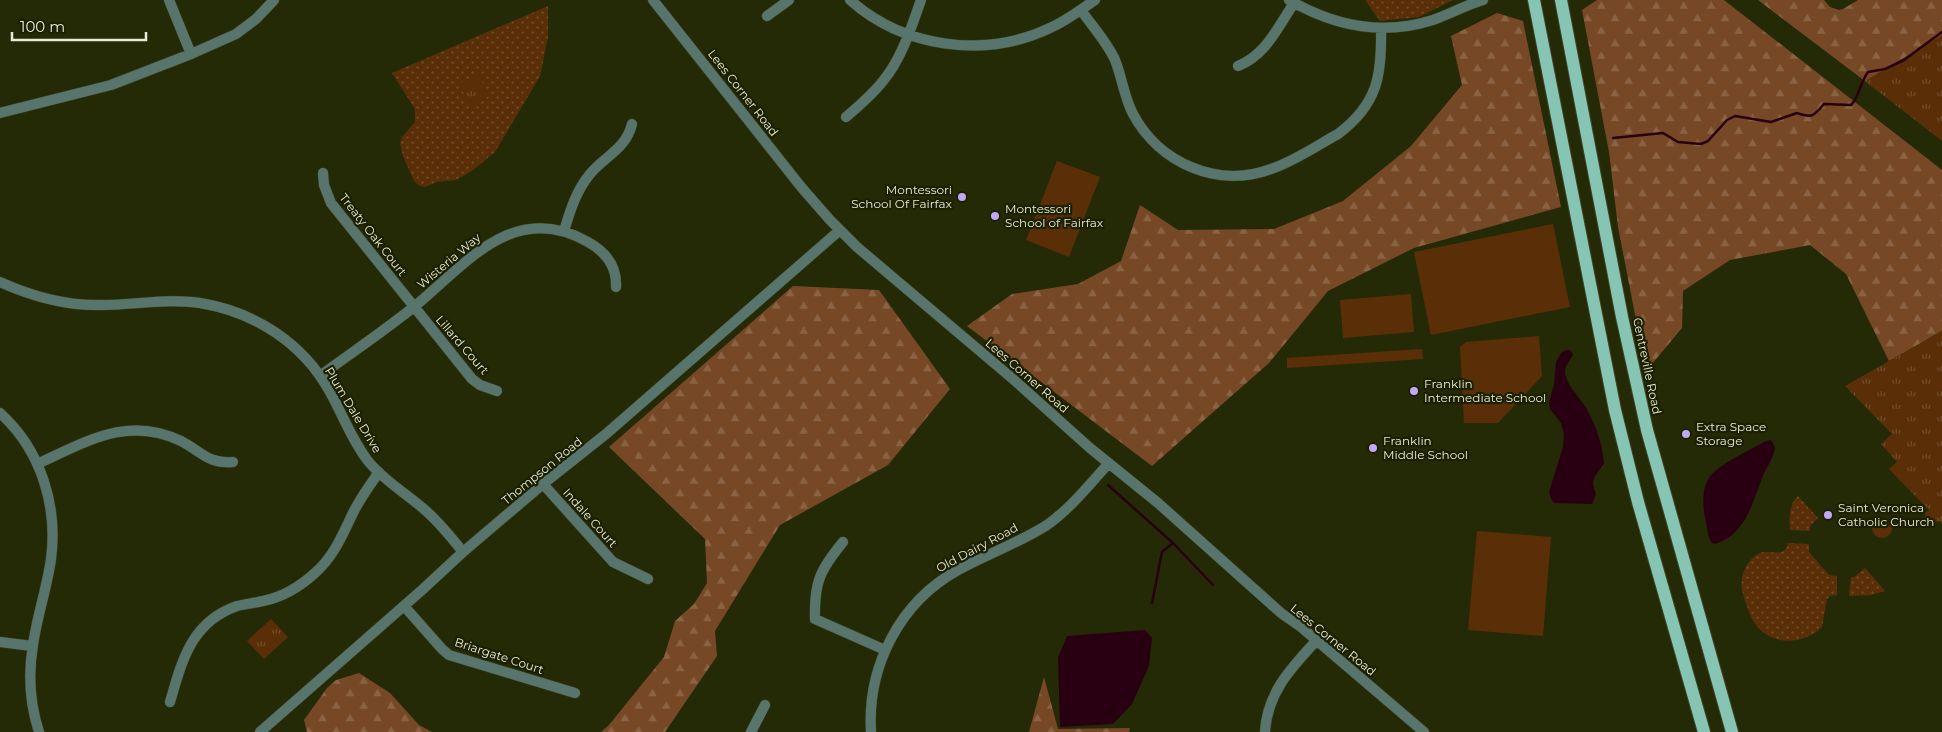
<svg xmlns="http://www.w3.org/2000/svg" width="1942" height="732" font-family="Montserrat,sans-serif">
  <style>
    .grass { fill: url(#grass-dots) }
    .forest { fill: url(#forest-firs) }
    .park { fill: url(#park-tufts) }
    .pitch { fill: #5a2f08 }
    .water { fill: #280011 }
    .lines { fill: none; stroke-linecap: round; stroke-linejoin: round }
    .stream { stroke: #280011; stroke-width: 2.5 }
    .minor-casing { stroke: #404523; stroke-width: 11 }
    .major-casing { stroke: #404523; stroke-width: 14 }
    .minor { stroke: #58756d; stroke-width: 10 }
    .major { stroke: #86c5b4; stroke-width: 12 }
    .poi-dot { fill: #bea9f5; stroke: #1c2000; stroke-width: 2 }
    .labels { text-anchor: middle; stroke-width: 4.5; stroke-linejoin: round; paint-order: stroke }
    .street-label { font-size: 12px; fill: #e7ebd6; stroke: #1c2000 }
    .poi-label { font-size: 12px; fill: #e7ebd6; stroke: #1c2000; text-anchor: start }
  </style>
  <defs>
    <pattern id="grass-dots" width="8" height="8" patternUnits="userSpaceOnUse" patternTransform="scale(1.25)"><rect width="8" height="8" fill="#5a2f08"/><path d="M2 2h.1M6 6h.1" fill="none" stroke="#724d2b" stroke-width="1.8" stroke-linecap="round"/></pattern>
    <pattern id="forest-firs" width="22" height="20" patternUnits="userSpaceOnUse" patternTransform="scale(1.25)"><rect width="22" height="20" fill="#774825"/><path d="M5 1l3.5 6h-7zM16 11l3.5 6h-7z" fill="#8a6344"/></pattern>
    <pattern id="park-tufts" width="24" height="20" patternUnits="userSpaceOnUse" patternTransform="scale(1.25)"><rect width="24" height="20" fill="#5a2f08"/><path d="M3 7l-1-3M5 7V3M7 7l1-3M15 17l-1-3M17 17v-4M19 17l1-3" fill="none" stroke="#724d2b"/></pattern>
  </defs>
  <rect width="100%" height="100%" fill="#252a06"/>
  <path class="grass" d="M1365,0H1453L1419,17L1380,21Z
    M548,6V37L540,76L495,152L473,170L456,180L437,182L425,187L418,185L414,181L403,156L400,143L402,137L415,122V109L392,73Z
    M1798,496L1818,518L1810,526V531L1790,530C1789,518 1789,504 1798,496Z
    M1788,543L1809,544V552L1829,575L1837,576V595L1830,596L1827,599L1822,627C1803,646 1769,646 1754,622C1750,616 1748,608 1745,601C1742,592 1740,582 1743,574C1745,567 1752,556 1760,553C1770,549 1785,559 1788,543Z
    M1865,568L1885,591L1871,595L1849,596L1851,577H1854Z"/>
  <path class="forest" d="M1597,0H1724L1942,170V331L1889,361L1846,274L1810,245L1730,260L1683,291L1682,328L1646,371L1618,227L1609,152L1582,10Z
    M1758,0H1824L1830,7L1839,10L1843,9L1858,0H1942V74L1890,100Z
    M1497,13L1523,21L1561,207L1414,248L1328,291L1269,363L1152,466L967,326L1012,294L1078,284L1121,261L1140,205L1178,230L1274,229L1343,201L1411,146L1462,85L1451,36Z
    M793,286L879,290L950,389L888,465L780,525L715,631L717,656L665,732H601L609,725L664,657L675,621L694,604L707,583L705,539L609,447Z
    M359,673L390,693L419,725L432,732H307L304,720L327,688L336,680Z
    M1044,677L1058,729L1130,728L1129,732H1029Z"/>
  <path class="park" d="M1942,35V141L1865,81Z
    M478,73L490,95L471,107L459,84Z
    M1942,331V524L1939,521L1932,524L1925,517V513L1929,510L1889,469L1897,462L1881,444L1892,434L1845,386Z
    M1872 528a10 10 0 1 1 20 0a10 10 0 1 1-20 0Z
    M271,619L288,637L264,659L247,641Z"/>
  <path class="pitch" d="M1057,161L1100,177L1069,257L1026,240Z
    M1553,224L1570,307L1431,335L1414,252Z
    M1411,294L1414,332L1343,338L1340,300Z
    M1539,336L1542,376L1498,423H1464L1460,347L1466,342Z
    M1422,349L1423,359L1287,368V358Z
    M1477,531L1551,537L1543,636L1468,630Z"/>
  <path class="water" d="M1566,350H1570L1573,354C1571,360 1565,365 1565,371C1565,384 1580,397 1586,408C1596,425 1602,443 1604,463C1597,476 1589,477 1596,494L1592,504L1554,503L1551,499L1549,492L1563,447L1564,434L1561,423L1550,409L1549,403L1554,384L1556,362L1561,353Z
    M1771,440L1775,447C1774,458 1767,466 1763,476C1752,502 1747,534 1715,544L1712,543C1707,536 1707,525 1705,517C1702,503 1702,483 1713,473C1724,462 1752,449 1766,441Z
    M1145,630L1152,638L1149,666L1132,704L1113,724L1060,727L1058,658L1067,636Z"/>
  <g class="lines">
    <path class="stream" d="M1613,138L1663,133L1678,142L1701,144L1708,141L1727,120L1735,116L1771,122L1797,113C1812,118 1813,117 1824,104L1851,105C1858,99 1861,81 1868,72L1885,69L1904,60L1942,32
      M1108,485L1173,543L1162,552L1152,603
      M1173,543L1213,585"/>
    <defs>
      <path id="minor" d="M169,0L191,54
        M653,0L802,188L830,220L857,247L1013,379L1090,448L1158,503L1281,613L1301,627L1424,732
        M850,0C904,48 985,59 1050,28C1066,21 1080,10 1095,0
        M1289,0C1334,26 1383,36 1433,20C1450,14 1466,5 1483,0
        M1081,10C1092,26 1107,42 1115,60C1122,77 1124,97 1133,114C1159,163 1218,189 1271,169C1295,161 1316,146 1338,134C1378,104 1382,75 1381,28
        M767,16L789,0
        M1238,66C1266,55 1278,27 1294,3
        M0,113L111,85L191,54L236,34L256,19L274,0
        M846,117C859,106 872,95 883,81C902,58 911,28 921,0
        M323,173L324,185L331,203L472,379L480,385L497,391
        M564,231C570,211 576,191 590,174C605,156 626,149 632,124
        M0,282C31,296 68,306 102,305C134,305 169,298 200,303C255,312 303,343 330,392C343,415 351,439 368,461C384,481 406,493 425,510C439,522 451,537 463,552
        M320,376C351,353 384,331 415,306C467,263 514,200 588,242C606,252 617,266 616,287
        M0,413C41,450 58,506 51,559C47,588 37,616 33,645C28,674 30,704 39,732
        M37,464C86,442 128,415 181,441C202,452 208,464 233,462
        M543,484L613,562L648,579
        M843,542C820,570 814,582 815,619L885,650
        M404,606L442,649L449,655L575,693
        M0,642L32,646
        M170,702C182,661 191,622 237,606C245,604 254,603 263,601C283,597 301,586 316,572C335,555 343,533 354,511C361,497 370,485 379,472
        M260,732L422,590L463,552L543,484L606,434L840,230
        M751,732L765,705
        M871,732C867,666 900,602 958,570C987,554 1019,543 1047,525C1071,508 1089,485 1109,463
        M1265,732C1267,693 1291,668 1316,641"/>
      <path id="major" d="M1534,0L1615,410L1638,502L1704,732
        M1561,0L1622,317L1647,430L1732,732"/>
    </defs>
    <use href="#minor" class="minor-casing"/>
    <use href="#major" class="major-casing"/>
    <use href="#minor" class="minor"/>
    <use href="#major" class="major"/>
  </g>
  <g class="poi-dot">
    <circle cx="962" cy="197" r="5"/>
    <circle cx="995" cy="216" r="5"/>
    <circle cx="1414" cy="391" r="5"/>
    <circle cx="1686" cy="434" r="5"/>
    <circle cx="1373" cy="448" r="5"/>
    <circle cx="1828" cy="515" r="5"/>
  </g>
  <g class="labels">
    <g class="street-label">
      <text transform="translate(743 93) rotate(52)" y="4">Lees Corner Road</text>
      <text transform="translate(373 235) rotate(52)" y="4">Treaty Oak Court</text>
      <text transform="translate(449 261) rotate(-40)" y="4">Wisteria Way</text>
      <text transform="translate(462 345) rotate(49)" y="4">Lillard Court</text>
      <text transform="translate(1647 366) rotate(78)" y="4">Centreville Road</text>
      <text transform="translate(1027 376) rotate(41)" y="4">Lees Corner Road</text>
      <text transform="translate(353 410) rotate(59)" y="4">Plum Dale Drive</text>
      <text transform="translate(542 471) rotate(-39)" y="4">Thompson Road</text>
      <text transform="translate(590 518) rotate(48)" y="4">Indale Court</text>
      <text transform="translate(977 548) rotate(-28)" y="4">Old Dairy Road</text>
      <text transform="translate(1333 640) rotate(39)" y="4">Lees Corner Road</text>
      <text transform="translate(499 656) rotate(18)" y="4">Briargate Court</text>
    </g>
    <g class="poi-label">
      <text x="952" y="194" text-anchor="end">Montessori<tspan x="952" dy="14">School Of Fairfax</tspan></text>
      <text x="1005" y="213">Montessori<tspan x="1005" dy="14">School of Fairfax</tspan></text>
      <text x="1424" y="388">Franklin<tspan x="1424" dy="14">Intermediate School</tspan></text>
      <text x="1696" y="431">Extra Space<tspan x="1696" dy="14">Storage</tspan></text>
      <text x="1383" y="445">Franklin<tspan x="1383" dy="14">Middle School</tspan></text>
      <text x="1838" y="512">Saint Veronica<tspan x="1838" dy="14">Catholic Church</tspan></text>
    </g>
  </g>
  <path d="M12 32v8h134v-8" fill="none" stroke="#e7ebd6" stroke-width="2.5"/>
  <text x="20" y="32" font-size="15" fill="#e7ebd6" stroke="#1c2000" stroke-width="4" paint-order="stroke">100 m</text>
</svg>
